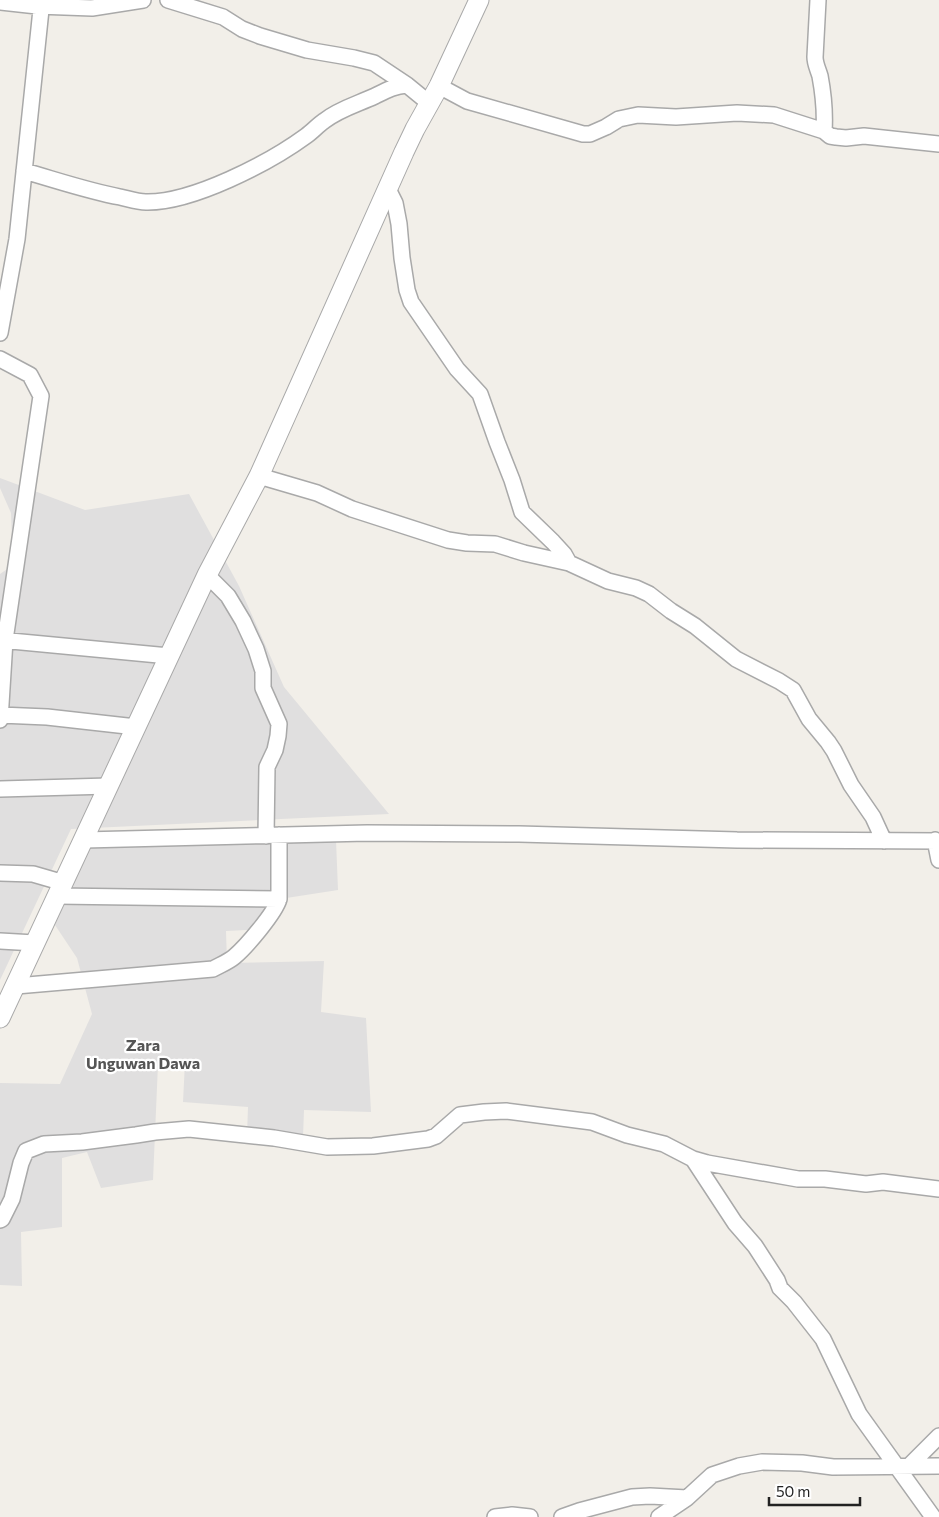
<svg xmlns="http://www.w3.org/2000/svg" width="939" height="1517" font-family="Commissioner,sans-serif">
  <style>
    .residential { fill: #e0dfdf }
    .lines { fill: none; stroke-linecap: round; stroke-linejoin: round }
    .minor-casing { stroke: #a9a9a9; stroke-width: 18 }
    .tertiary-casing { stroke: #a9a9a9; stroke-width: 21 }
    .minor { stroke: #fff; stroke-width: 15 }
    .tertiary { stroke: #fff; stroke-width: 19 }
    .labels { text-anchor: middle; stroke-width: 4.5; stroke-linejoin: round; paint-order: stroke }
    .neighbourhood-label { font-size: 16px; font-weight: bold; fill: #555; stroke: #fff }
  </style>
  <rect width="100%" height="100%" fill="#f2efe9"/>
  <path class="residential" d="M0,478L85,510L189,494L239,586L284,687L389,814L71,829L0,980V574L13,565L11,513L0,488Z
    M336,840L338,890L267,901L269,929L226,931L227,963L324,961L321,1012L366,1018L371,1112L304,1110L303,1137L247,1135L248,1107L183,1102L185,1062L158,1064L153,1180L101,1188L87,1152L62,1158V1227L21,1232L22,1286L0,1285V1083L60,1084L92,1014L77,958L55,925L81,848Z"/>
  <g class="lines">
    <defs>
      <path id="minor" d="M168,0L223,17L242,29L260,36L307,50L354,58L374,63L407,85L429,103
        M818,0L815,57C815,64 818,69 820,76C823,92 825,115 824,131
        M0,2L37,6L92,8L143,0
        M439,86L467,101L583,134H590L606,127L619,119L638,115L676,117L737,113L774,115L824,131L830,136L836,137L846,138L864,136L939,144
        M24,171C56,180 88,191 120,197C129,199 137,202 146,202C192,203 269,163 306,136C313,131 318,125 324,121C339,109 358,104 375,96C387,90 394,86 407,85
        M388,189L395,203L399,224L402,258L407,290L411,302L457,369L480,394L497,442L512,480L522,512L553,542L564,554L569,563
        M0,333L17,239L42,0
        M0,359L30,375L41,396L5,640L0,720
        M259,476L317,493L352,509L448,540L467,543L495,544L524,553L569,563L608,581L636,588L649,594L671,611L695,626L736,659L779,681L793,690L809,719L828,742L834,751L851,785L873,817L884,841
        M207,575L228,596L243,621L256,649L263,671V688L279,724L278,736L275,750L267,767L266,836
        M0,640L169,656
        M0,715L47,717L136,727
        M0,789L109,786
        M84,840L367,833L519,834L737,840L939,841
        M935,840L939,860
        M0,873L33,874L64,883
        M57,896L279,899
        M0,941L35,943
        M16,986L213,969C220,965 228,962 234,957C246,947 275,913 279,899V835
        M693,1159L735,1223L755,1246L777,1280L780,1288L794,1302L823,1339L859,1414L933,1517
        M0,1220L2,1219L12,1199L21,1163L26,1151L44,1144L82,1142L136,1135L155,1132L189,1129L274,1138L327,1147L373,1146L428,1139L436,1136L460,1115L484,1112L506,1111L592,1122L627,1135L664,1144L693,1159L707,1163L798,1179H825L866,1184L883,1182L939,1189
        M909,1466L939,1436
        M495,1517L512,1515L530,1517
        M562,1517L579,1511L632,1497L650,1496L687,1498
        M659,1517L687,1498L712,1475L739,1466L762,1462L802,1463L833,1467L939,1466"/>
      <path id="tertiary" d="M0,1018L207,575L259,476L404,152L415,129L439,86L479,0"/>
    </defs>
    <use href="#minor" class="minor-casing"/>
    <use href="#tertiary" class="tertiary-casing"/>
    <use href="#minor" class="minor"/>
    <use href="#tertiary" class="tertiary"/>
  </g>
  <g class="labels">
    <g class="neighbourhood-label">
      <text x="143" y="1051">Zara<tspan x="143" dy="18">Unguwan Dawa</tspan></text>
    </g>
  </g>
  <path d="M769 1497v8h91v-8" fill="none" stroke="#222222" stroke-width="2.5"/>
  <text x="776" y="1497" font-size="15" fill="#222222" stroke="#ffffff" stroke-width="4" paint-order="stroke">50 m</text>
</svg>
